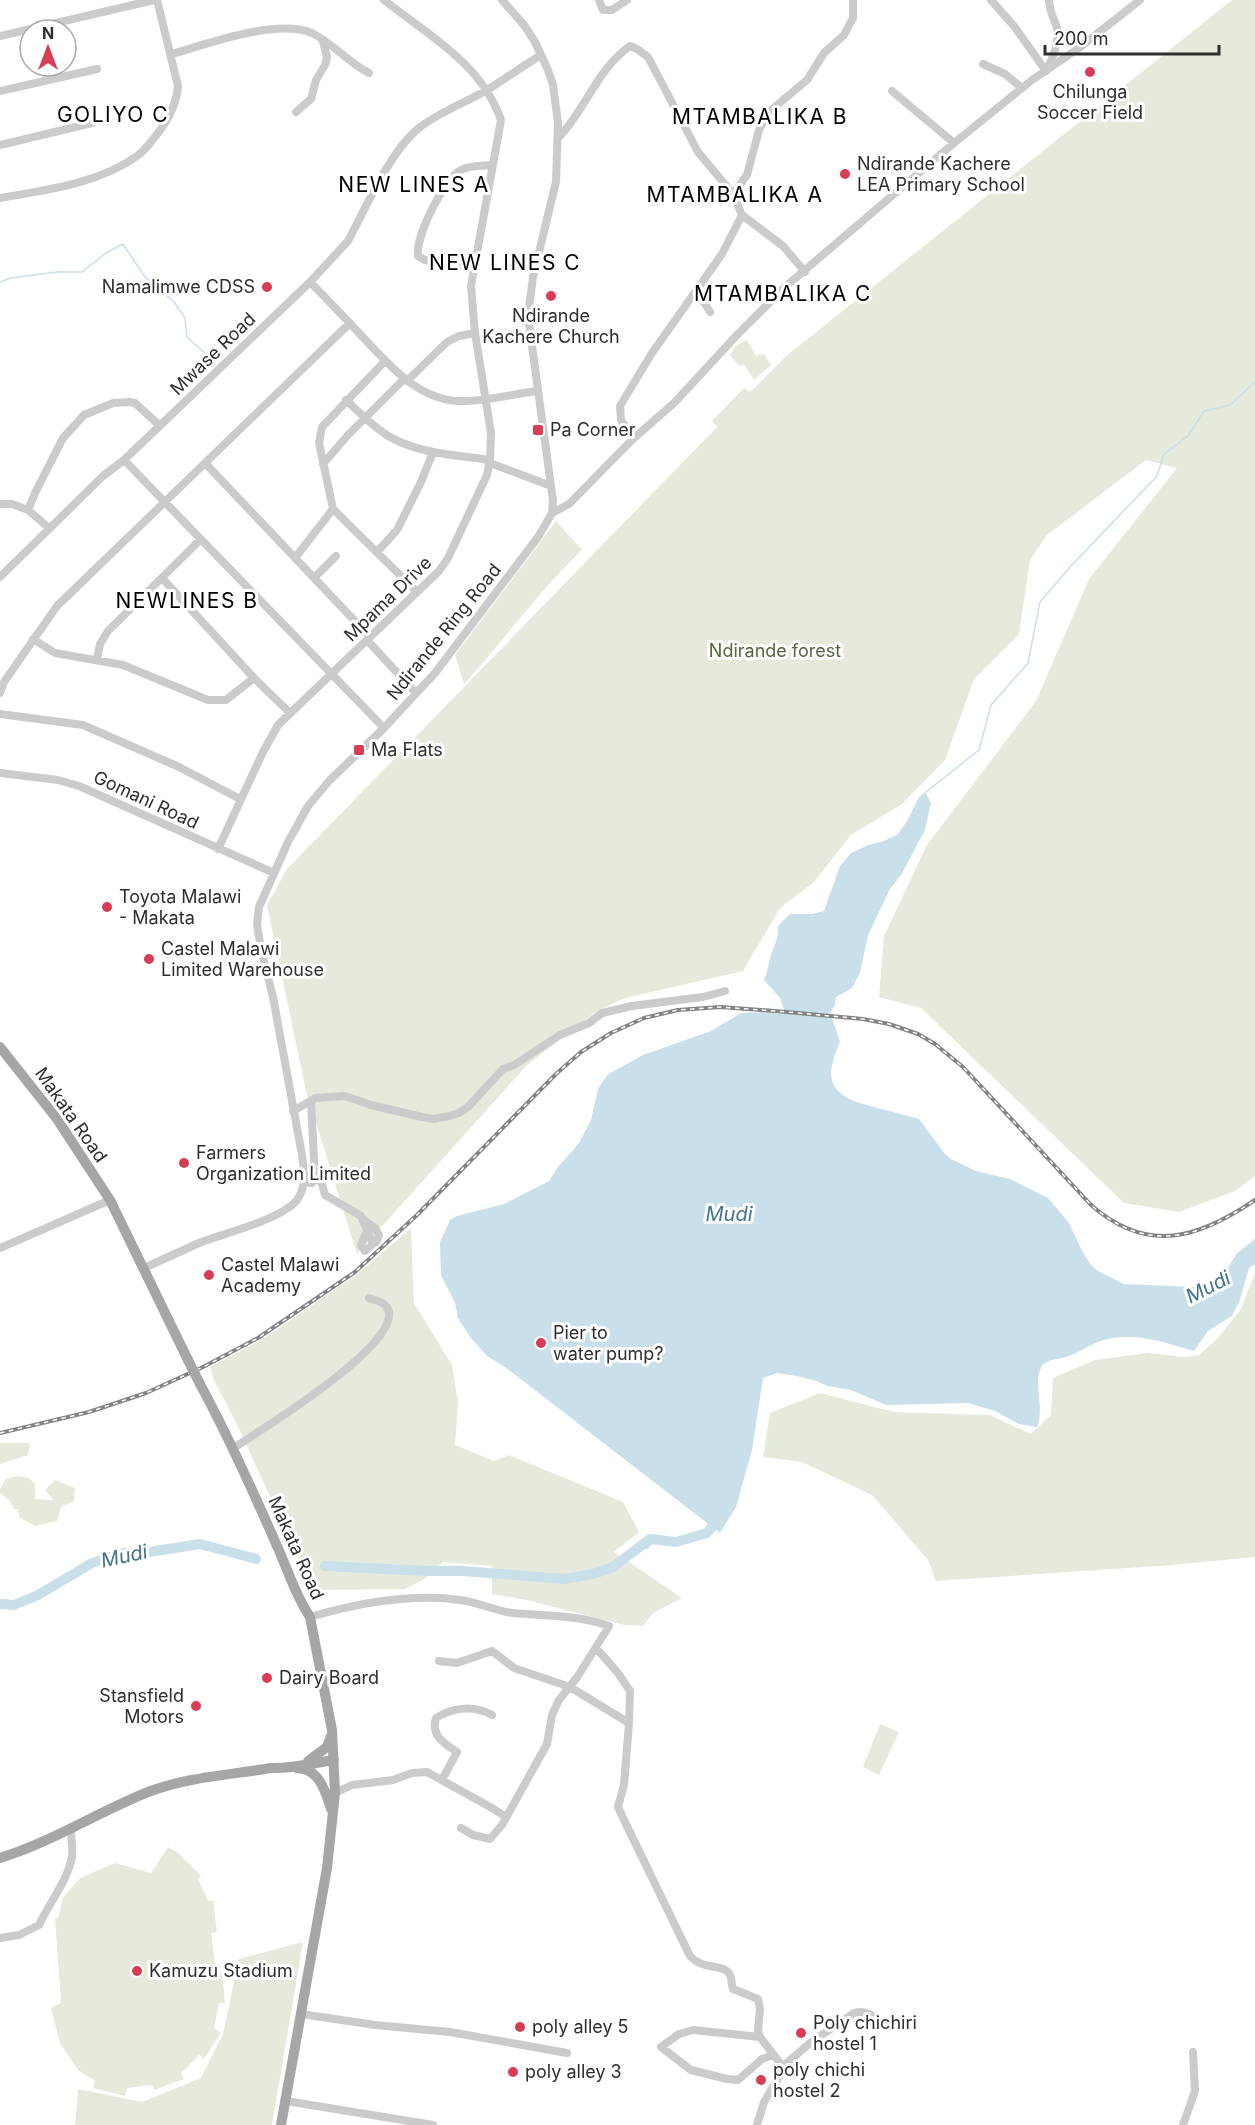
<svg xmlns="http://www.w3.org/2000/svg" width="1255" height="2125" font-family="Inter,sans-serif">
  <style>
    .green { fill: #e5eadc }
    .water { fill: #c9dfe9 }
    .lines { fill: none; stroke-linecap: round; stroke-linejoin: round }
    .stream { stroke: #c9dfe9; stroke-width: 1.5 }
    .river { stroke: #c9dfe9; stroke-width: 10 }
    .minor { stroke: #cbcbcb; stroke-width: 8 }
    .major { stroke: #a6a6a6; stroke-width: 10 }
    .rail-casing { stroke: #838383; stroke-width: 4 }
    .rail { stroke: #fff; stroke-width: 1.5; stroke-dasharray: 4.5; stroke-linecap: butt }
    .major-bridge { stroke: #a6a6a6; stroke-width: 10 }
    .poi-dot { fill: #d93c55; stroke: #fff; stroke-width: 2 }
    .labels { text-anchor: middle; stroke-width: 6; stroke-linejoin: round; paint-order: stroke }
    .poi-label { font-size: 18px; fill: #2e2e2e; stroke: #fff; text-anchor: start }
    .street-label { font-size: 18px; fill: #2e2e2e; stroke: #fff }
    .park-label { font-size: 18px; fill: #54663e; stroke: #fff }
    .water-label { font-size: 20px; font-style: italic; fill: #41748a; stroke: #fff }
    .quarter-label { font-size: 21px; letter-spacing: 1.5px; fill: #000; stroke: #fff }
  </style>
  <rect width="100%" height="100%" fill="#fff"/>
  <path class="green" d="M1232,0H1255V1176L1235,1191L1179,1212L1124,1203L921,1008L879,997L884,936L927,845L1036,701L1089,579L1177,468L1146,460L1047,535L1030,560L1019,634L974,679L945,760L902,804L851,835L814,882L780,908L743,971L625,998L597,1011L527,1065L357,1254L306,1091L267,905L287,869L717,427L712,421L744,388L750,392L785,357Z
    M747,340L756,356L764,354L771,365L754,380L744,364L739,366L730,355L736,345Z
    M556,521L582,550C539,591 504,640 464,684L455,655Z
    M411,1228L414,1303L452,1365L458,1402L455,1445L494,1461L509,1455L623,1502L639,1532L614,1552L682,1598L653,1613L643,1626L624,1625L527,1600L492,1594V1566L443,1562L424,1579L405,1589L313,1590L239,1429L213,1378L210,1367L263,1339L359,1273Z
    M1255,1273V1557L1172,1565L936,1581L928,1560L872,1495L802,1462L763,1457L770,1413L820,1393L894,1412L990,1415L1031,1434L1051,1415L1053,1378L1095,1360L1147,1353L1185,1357L1199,1355L1219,1337L1241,1309Z
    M0,1443H30L28,1455L0,1464Z
    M18,1476L29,1478L35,1484V1499L53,1500L45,1490L55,1480L75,1488L74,1501L61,1507L57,1521L35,1526L19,1517L18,1509H14L9,1500L0,1493V1489L6,1479Z
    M880,1724L899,1732L879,1775L863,1767Z
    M168,1847L178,1853L201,1876L198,1879L208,1901L213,1900L217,1932L211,1933L216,1972H222L225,2003H219L214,2028L221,2033L204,2059L199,2055L181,2073L184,2079L154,2090L152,2085L127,2088L125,2096L93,2088L95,2081L78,2070L60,2043L51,2008L61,2003L55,1918H58L63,1898L80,1878L115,1863L151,1873Z
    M303,1942L272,2125H75L78,2089L142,2102L201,2078L223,2034L239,1959Z"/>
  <path class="water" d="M925,792L931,803L925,830L901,875L890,889L868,935L860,973L852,988L836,997L835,1005L828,1016L832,1018L840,1042C828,1071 824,1088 856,1102L919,1119L945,1154L951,1159L976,1171L1010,1179L1048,1198L1069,1223L1082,1251L1091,1265L1098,1271L1124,1284L1195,1287L1214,1283L1224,1274L1237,1253L1255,1239V1264L1249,1268L1240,1300L1232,1316L1208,1331L1194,1351C1164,1343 1136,1331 1104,1340C1090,1344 1079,1353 1066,1357C1057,1360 1047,1358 1041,1368C1033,1382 1045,1408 1037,1427L1019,1424L995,1411L968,1403L886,1405L851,1390L828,1386L813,1380L796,1376L777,1373L763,1378L752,1450L736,1507L720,1533L505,1367L487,1356L470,1337L458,1318L455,1303L441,1275L440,1242L450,1220L457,1216L504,1204L549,1181L558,1167L579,1143L591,1120L598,1089L607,1075L643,1055L711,1031L741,1013L769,1012L777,1014L785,1012L780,998L764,980C768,972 768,964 771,955C775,942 778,941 778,926L790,914H812L824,911L840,866L851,853L868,845L884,841L898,834L907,821L919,797Z"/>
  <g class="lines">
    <path class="stream" d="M0,282L11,278L57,272H82L106,253L123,244L145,277L174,302L185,318L187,337L210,358
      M926,792L979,750L991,705L1028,663L1040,602L1071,566L1157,476L1164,454L1188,436L1204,411L1230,405L1255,382"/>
    <path class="river" d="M646,1544L650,1539L676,1542L707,1533L719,1518
      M325,1566L426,1571H463L564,1579L593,1574L613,1567L650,1539
      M0,1604L14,1605L38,1595L92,1563L123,1553L149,1552L200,1544L256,1559"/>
    <path class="minor" d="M599,0L603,10H612L627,0
      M991,0L1014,26L1046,71C1052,59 1060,43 1057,28C1054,18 1049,11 1049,0
      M0,36L154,0
      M172,54C207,44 278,18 312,33C332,43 348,62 369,73
      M983,64L1005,74L1022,88
      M57,66L58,77
      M0,91L97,69
      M892,91L954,143
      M296,112L311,99L316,80L325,65L327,57L323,42
      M559,137C585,110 598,68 630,46L637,49L648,57L698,152L733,194L742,215L783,246L805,272
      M0,145L92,123
      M733,194L747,175L759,130L764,119L770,111L807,80L824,53L844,35L853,18V0
      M0,198C46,190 98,184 137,156C147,149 153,139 161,129C170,116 177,102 178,86L157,0
      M473,267L425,260L418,256C415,237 444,179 461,170C470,165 482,166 493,165
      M310,282C326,298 342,315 358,332C385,360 414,398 457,401C483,402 512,394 538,391
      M697,291L710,312
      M385,361L322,427L319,443L333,509L417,592
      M407,381L447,342L459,336L475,333
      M346,400C360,413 373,427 390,437C420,454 456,455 490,460
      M633,439L621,420L620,406L652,353L722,254L742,215
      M124,460L384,728
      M205,463L370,637
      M490,463L551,486
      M323,464L348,435L404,379
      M0,504H12L28,510
      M552,513L569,504L633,439L675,402L737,335L785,287L954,143L1032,80L1079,48L1140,0
      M48,527L28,510L35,493L63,438L84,415L113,403L129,402L135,403L160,426
      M377,552L397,530L421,482L433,452
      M295,558L333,509
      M0,577L103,476L124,460L310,282L348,241C366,208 390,151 419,128C439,112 465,103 487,90C505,79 523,66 541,55
      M162,578L254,678L290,713
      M314,578L336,556
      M33,639L55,653L123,665L208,700H226L254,678
      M367,640L416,693
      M97,659L100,644L108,631L200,540
      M0,693L4,682L57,606L350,323
      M0,714L83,725L179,767L240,799
      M0,773L58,780L79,786L274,873
      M218,849L263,752L278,725L439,571L448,558L487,475L490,460L491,433L475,333L471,286L501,120C481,63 429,36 384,0
      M293,1111L312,1100
      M315,1173L322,1184L325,1195L361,1216L373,1244
      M305,1182L312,1183L315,1179L311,1102L315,1098L345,1096L371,1105L422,1117L434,1119L449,1116L459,1113L468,1107L503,1069L514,1065L560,1035L589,1023L602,1013L632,1006L703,997L725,991
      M364,1220L375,1228L379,1235L377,1241L365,1251L361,1245L367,1231
      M0,1248L110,1200
      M144,1268C162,1260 181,1251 199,1243C224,1233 281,1220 297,1200C307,1186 304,1171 302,1155L273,997L261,949L257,925L259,907L288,842L308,806L330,780L384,728L435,673L538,537L552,513L553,501L528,316L533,277L556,182L558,123L553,85L548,70L535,42L524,25L502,0
      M232,1449C256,1433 413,1338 386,1306C382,1301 374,1300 369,1298
      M310,1617C358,1603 410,1593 460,1600C478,1602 495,1611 513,1613C546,1616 578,1615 609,1626L578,1676L559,1700L552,1715L547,1744L502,1825L490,1839L473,1835L461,1828
      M596,1648L618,1673L630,1691L629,1723
      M439,1661L457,1663L492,1651L514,1668L570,1687L629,1723L624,1785L618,1807L625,1822L690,1956C703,1971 725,1963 730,1975C732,1979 731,1984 733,1989L758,1999L760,2009L758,2031L760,2037L780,2063L782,2072L764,2102L757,2125
      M442,1780L457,1752C445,1744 430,1735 436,1718C453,1707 474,1705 492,1715
      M335,1793L352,1785L393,1780L412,1773L427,1772L492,1808L506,1817
      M0,1938L19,1935L39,1925C49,1903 67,1882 72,1857C73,1849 71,1838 71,1829
      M301,2014L375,2025L450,2032L567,2053
      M760,2037L693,2030L679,2034L661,2047L691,2070L727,2079L738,2080L762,2059L773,2055
      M781,2068L810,2043L854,2013C864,2010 871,2013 877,2021
      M286,2101L433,2125
      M1183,2125L1195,2091L1193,2052"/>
    <path class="major" d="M0,1047L57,1119L110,1200L188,1360
      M200,1384C228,1436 253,1491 277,1546C288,1570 295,1595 310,1617L332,1730L335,1793L327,1868L281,2125
      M308,1761L327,1747L331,1736
      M296,1768C319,1768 325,1790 331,1809
      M0,1858C52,1842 98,1812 148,1792C187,1777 230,1775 271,1768C292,1769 313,1763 334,1760"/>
    <defs>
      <path id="rail" d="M0,1433L89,1412L146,1393L203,1367L258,1338L355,1272L417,1215L556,1074L581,1052L611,1033L644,1018L678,1010L721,1007L787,1012L863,1019L889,1024L918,1034L935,1044L963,1067L1091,1205C1148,1255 1199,1238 1255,1200"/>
    </defs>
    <use href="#rail" class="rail-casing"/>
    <use href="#rail" class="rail"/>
    <path class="major-bridge" d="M188,1360L200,1384"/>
  </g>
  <g class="poi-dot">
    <circle cx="1090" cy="72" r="6"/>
    <circle cx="845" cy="174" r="6"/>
    <circle cx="267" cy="287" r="6"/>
    <circle cx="551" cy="296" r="6"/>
    <rect x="532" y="424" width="12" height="12" rx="3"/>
    <rect x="353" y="744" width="12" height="12" rx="3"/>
    <circle cx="107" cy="907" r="6"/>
    <circle cx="149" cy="959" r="6"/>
    <circle cx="184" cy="1163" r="6"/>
    <circle cx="209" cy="1275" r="6"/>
    <circle cx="541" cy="1343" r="6"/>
    <circle cx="267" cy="1678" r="6"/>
    <circle cx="196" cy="1706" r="6"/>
    <circle cx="137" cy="1971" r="6"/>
    <circle cx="520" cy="2027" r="6"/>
    <circle cx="801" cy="2033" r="6"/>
    <circle cx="513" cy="2072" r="6"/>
    <circle cx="761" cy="2080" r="6"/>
  </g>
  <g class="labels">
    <g class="poi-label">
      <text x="1090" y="98" text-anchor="middle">Chilunga<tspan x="1090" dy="21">Soccer Field</tspan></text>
      <text x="857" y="170">Ndirande Kachere<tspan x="857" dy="21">LEA Primary School</tspan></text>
      <text x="255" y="293" text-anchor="end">Namalimwe CDSS</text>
      <text x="551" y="322" text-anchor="middle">Ndirande<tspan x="551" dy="21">Kachere Church</tspan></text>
      <text x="550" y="436">Pa Corner</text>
      <text x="371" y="756">Ma Flats</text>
      <text x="119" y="903">Toyota Malawi<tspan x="119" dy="21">- Makata</tspan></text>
      <text x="161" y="955">Castel Malawi<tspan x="161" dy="21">Limited Warehouse</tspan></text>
      <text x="196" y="1159">Farmers<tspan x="196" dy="21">Organization Limited</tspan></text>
      <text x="221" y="1271">Castel Malawi<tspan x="221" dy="21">Academy</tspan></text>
      <text x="553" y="1339">Pier to<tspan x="553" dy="21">water pump?</tspan></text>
      <text x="279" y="1684">Dairy Board</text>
      <text x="184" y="1702" text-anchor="end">Stansfield<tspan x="184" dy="21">Motors</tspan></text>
      <text x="149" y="1977">Kamuzu Stadium</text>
      <text x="813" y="2029">Poly chichiri<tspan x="813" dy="21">hostel 1</tspan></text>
      <text x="532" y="2033">poly alley 5</text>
      <text x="773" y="2076">poly chichi<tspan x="773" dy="21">hostel 2</tspan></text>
      <text x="525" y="2078">poly alley 3</text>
    </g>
    <g class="street-label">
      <text transform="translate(213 354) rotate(-44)" y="6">Mwase Road</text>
      <text transform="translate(388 599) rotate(-44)" y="6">Mpama Drive</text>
      <text transform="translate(444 632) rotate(-51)" y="6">Ndirande Ring Road</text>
      <text transform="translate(146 800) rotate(25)" y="6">Gomani Road</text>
      <text transform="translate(71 1115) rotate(55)" y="6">Makata Road</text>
      <text transform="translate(296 1548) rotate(66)" y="6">Makata Road</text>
    </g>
    <g class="park-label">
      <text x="775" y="657">Ndirande forest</text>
    </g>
    <g class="water-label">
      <text x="729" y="1221">Mudi</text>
      <text transform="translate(1208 1287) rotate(-27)" y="7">Mudi</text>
      <text transform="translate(124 1556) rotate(-12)" y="7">Mudi</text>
    </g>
    <g class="quarter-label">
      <text x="113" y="122">GOLIYO C</text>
      <text x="760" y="124">MTAMBALIKA B</text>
      <text x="414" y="192">NEW LINES A</text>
      <text x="735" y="202">MTAMBALIKA A</text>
      <text x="505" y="270">NEW LINES C</text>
      <text x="783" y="301">MTAMBALIKA C</text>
      <text x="187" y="608">NEWLINES B</text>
    </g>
  </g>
  <g transform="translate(48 48)"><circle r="28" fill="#ffffff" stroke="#ababab" stroke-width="1.5"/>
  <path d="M0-4.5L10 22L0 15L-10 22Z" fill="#d93c55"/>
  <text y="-9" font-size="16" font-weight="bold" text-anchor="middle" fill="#2e2e2e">N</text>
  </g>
  <path d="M1045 45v9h174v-9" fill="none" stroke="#2e2e2e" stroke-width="3"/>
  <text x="1054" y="45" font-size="18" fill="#2e2e2e" stroke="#ffffff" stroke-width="4.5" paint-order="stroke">200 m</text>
</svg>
